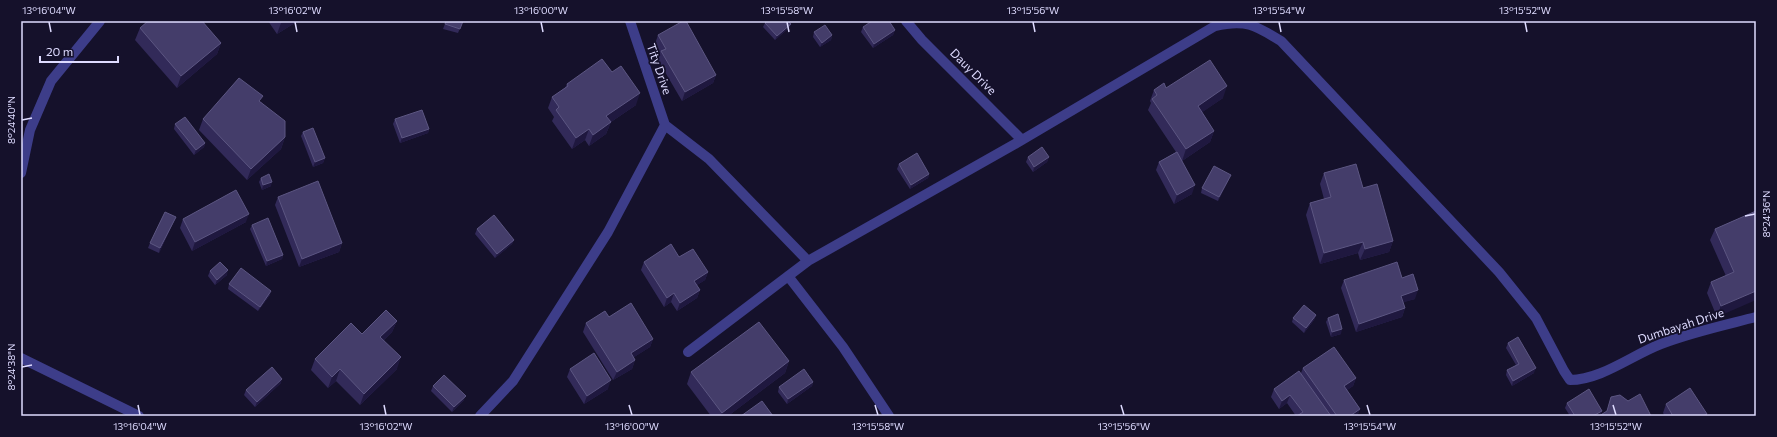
<svg xmlns="http://www.w3.org/2000/svg" width="1777" height="437" font-family="Commissioner,sans-serif">
  <style>
    .lines { fill: none; stroke-linecap: round; stroke-linejoin: round }
    .minor { stroke: #3d3d89; stroke-width: 10 }
    .wall { fill: #322a59 }
    .shaded-wall { fill: #1f183f }
    .building { fill: #443d6a; stroke: #5c5682 }
    .ticks { fill: none; stroke: #dedbff; stroke-width: 1.5 }
    .labels { text-anchor: middle; stroke-width: 3.5; stroke-linejoin: round; paint-order: stroke }
    .street-label { font-size: 12px; fill: #dedbff; stroke: #15112b }
    .neatline { fill: none; stroke: #dedbff; stroke-width: 1.5 }
    .ticks-label { font-size: 10px; text-anchor: middle; fill: #dedbff }
  </style>
  <rect width="100%" height="100%" fill="#15112b"/>
  <g class="lines">
    <path class="minor" d="M630,21L665,125
      M906,21L922,40L1022,140
      M665,125L709,159L808,261
      M21,173L30,130L51,81L100,21
      M788,276L843,347L889,416
      M688,352L808,261L1022,140L1215,26C1246,19 1255,25 1281,41L1499,272L1536,318L1564,371L1570,380C1601,380 1632,355 1661,344C1692,332 1725,325 1756,317
      M21,358L139,416
      M480,416L513,381L608,232L665,125"/>
  </g>
  <path class="wall" d="M268,21H298L277,34Z
    M446,21H463L458,33L443,29Z
    M765,23L791,24L789,28L775,40L763,27Z
    M863,27L895,30L893,35L873,48L861,32Z
    M140,28L221,43L217,54L177,88L135,40Z
    M814,32L832,35L831,40L820,47L813,37Z
    M658,35L716,75L713,83L682,101L658,60L660,53L655,44Z
    M612,72L636,105L611,122L606,134L589,146L585,140L572,149L552,121L554,117L548,108L552,97L565,88L567,84Z
    M1166,88L1223,98L1202,112L1214,131L1210,142L1182,161L1192,194L1174,204L1156,170L1159,162L1176,152L1148,110L1151,103L1150,101L1154,90Z
    M261,102L285,137L281,149L247,180L199,130L203,119Z
    M395,119L429,129L428,133L400,143L393,124Z
    M175,124L205,143L204,147L194,155L174,129Z
    M303,132L325,158L323,163L313,167L301,136Z
    M1028,157H1049L1047,162L1033,172L1026,162Z
    M899,164L929,174L928,178L910,189L897,169Z
    M1324,173L1363,188L1393,241L1389,252L1360,260L1358,253L1320,264L1306,215L1310,203L1324,199L1320,184Z
    M261,178L271,186L262,190L259,182Z
    M1229,179L1218,201L1201,193L1202,188Z
    M278,197L342,243L339,252L299,267L275,205Z
    M1756,211L1717,317L1707,293L1711,282L1726,276L1710,240L1715,229Z
    M176,217L159,253L148,248L150,243Z
    M183,219L246,222L192,251L180,228Z
    M252,225L283,255L282,259L266,266L250,229Z
    M477,229L514,240L512,244L495,258L475,234Z
    M679,257L708,272L705,280L697,285L700,290L697,298L677,311L671,302L664,307L641,270L644,262Z
    M210,271L227,275L215,285L208,276Z
    M1402,278L1415,299L1403,302L1405,308L1402,317L1356,332L1341,288L1344,280Z
    M229,284L270,295L258,311L228,289Z
    M1316,315L1314,320L1304,333L1292,322L1293,318Z
    M609,317L653,339L650,347L634,357L635,360L632,369L613,380L583,332L586,323Z
    M1328,318L1341,334L1331,337L1326,322Z
    M397,321L392,332L384,340L397,369L360,405L336,381L328,388L311,370L315,359L362,334Z
    M1508,343L1534,373L1512,386L1506,375L1507,370L1516,365L1506,348Z
    M789,361L785,373L728,416H711L687,384L691,372Z
    M1303,368L1356,378L1353,386L1347,390L1360,409L1357,416H1296L1287,403L1279,409L1271,397L1274,389L1301,373Z
    M570,369L608,389L584,404L567,377Z
    M813,382L812,386L787,404L778,392L779,387Z
    M281,383L255,407L244,395L246,390Z
    M433,386L464,400L452,412L431,391Z
    M1567,403L1602,411L1600,415L1599,416H1570L1565,408Z
    M1666,404L1707,414L1706,416H1665L1663,413Z"/>
  <path class="shaded-wall" d="M284,21H298L277,34L281,23Z
    M791,24L789,28L775,40L777,36Z
    M895,30L893,35L873,48L874,44Z
    M832,35L831,40L820,47L822,43Z
    M221,43L217,54L177,88L181,76Z
    M716,75L713,83L682,101L685,92Z
    M1227,86L1223,98L1194,118L1198,106Z
    M640,93L636,105L602,128L606,116Z
    M611,122L606,134L589,146L593,135Z
    M429,129L428,133L400,143L402,138Z
    M589,129L585,140L572,149L576,138Z
    M1214,131L1210,142L1182,161L1186,149Z
    M285,137L281,149L247,180L251,169Z
    M205,143L204,147L194,155L196,150Z
    M1049,157L1047,162L1033,172L1034,167Z
    M325,158L323,163L313,167L315,162Z
    M929,174L928,178L910,189L911,185Z
    M1231,175L1218,201L1219,197Z
    M272,182L271,186L262,190L263,185Z
    M1195,185L1192,194L1174,204L1177,195Z
    M249,214L246,222L192,251L195,242Z
    M176,217L174,221L159,253L160,248Z
    M514,240L512,244L495,258L497,254Z
    M1393,241L1389,252L1360,260L1365,249Z
    M1363,242L1358,253L1320,264L1324,253Z
    M342,243L339,252L299,267L302,259Z
    M283,255L282,259L266,266L267,261Z
    M228,270L227,275L215,285L217,280Z
    M708,272L705,280L691,289L694,281Z
    M700,290L697,298L677,311L680,303Z
    M1418,290L1415,299L1398,304L1401,296Z
    M271,291L270,295L258,311L260,307Z
    M1756,291V300L1717,317L1721,306Z
    M674,293L671,302L664,307L667,298Z
    M1405,308L1402,317L1356,332L1359,324Z
    M1316,315L1314,320L1304,333L1306,328Z
    M397,321L392,332L376,348L380,337Z
    M1342,329L1341,334L1331,337L1332,332Z
    M653,339L650,347L628,361L631,353Z
    M401,357L397,369L360,405L364,394Z
    M635,360L632,369L613,380L617,372Z
    M789,361L785,373L728,416H720L722,413Z
    M1536,368L1534,373L1512,386L1513,381Z
    M340,369L336,381L328,388L332,377Z
    M1356,378L1353,386L1341,395L1344,386Z
    M282,379L281,383L255,407L257,402Z
    M611,380L608,389L584,404L587,396Z
    M813,382L812,386L787,404L788,399Z
    M1290,395L1287,403L1279,409L1282,401Z
    M466,396L464,400L452,412L454,407Z
    M1360,409L1357,416H1350Z
    M1602,411L1600,415L1593,416Z"/>
  <path class="building" d="M148,21H202L221,43L181,76L140,28Z
    M446,21H463L460,29L445,24Z
    M683,21H686L716,75L685,92L661,51L666,49L658,35Z
    M767,21H788L791,24L777,36L765,23Z
    M872,21H889L895,30L874,44L863,27Z
    M825,25L832,35L822,43L814,32Z
    M602,59L612,72L621,66L640,93L606,116L611,122L593,135L589,129L576,138L556,110L559,107L552,97L568,86L567,84Z
    M1210,60L1227,86L1198,106L1214,131L1186,149L1152,99L1157,95L1154,90L1164,83L1166,88Z
    M239,78L263,96L259,101L285,121V137L251,169L203,119Z
    M422,110L429,129L402,138L395,119Z
    M185,117L205,143L196,150L175,124Z
    M313,128L325,158L315,162L303,132Z
    M1042,147L1049,157L1034,167L1028,157Z
    M1177,152L1195,185L1177,195L1159,162Z
    M917,153L929,174L911,185L899,164Z
    M1356,164L1363,188L1377,184L1393,241L1365,249L1363,242L1324,253L1310,203L1331,197L1324,173Z
    M1214,166L1231,175L1219,197L1202,188Z
    M269,174L272,182L263,185L261,178Z
    M318,181L342,243L302,259L278,197Z
    M236,190L249,214L195,242L183,219Z
    M1756,211V291L1721,306L1711,282L1734,272L1715,229Z
    M165,212L176,217L160,248L150,243Z
    M494,215L514,240L497,254L477,229Z
    M268,218L283,255L267,261L252,225Z
    M671,244L679,257L693,249L708,272L694,281L700,290L680,303L674,293L667,298L644,262Z
    M220,262L228,270L217,280L210,271Z
    M1397,262L1402,278L1413,274L1418,290L1401,296L1405,308L1359,324L1344,280Z
    M241,268L271,291L260,307L229,284Z
    M631,303L653,339L631,353L635,360L617,372L586,323L605,311L609,317Z
    M1304,305L1316,315L1306,328L1293,318Z
    M386,310L397,321L380,337L401,357L364,394L340,369L332,377L315,359L351,323L362,334Z
    M1338,314L1342,329L1332,332L1328,318Z
    M759,322L789,361L722,413L691,372Z
    M1518,337L1536,368L1513,381L1507,370L1519,364L1508,343Z
    M1334,347L1356,378L1344,386L1360,409L1350,416H1337L1303,368Z
    M594,353L611,380L587,396L570,369Z
    M272,367L282,379L257,402L246,390Z
    M804,369L813,382L788,399L779,387Z
    M1299,371L1331,416H1297L1303,412L1290,395L1282,401L1274,389Z
    M444,375L466,396L454,407L433,386Z
    M1690,388L1707,414L1703,416H1673L1666,404Z
    M1589,389L1602,411L1593,416H1575L1567,403Z
    M1640,394L1651,416H1599L1607,411L1611,397L1620,395L1628,401Z
    M762,401L773,416H741Z"/>
  <path class="ticks" d="M49,22L51,32M295,22L297,32M541,22L543,32M787,22L789,32M1033,22L1035,32M1279,22L1281,32M1525,22L1527,32M22,120L32,118M1745,216L1755,214M22,367L32,365M138,405L140,415M384,405L386,415M629,405L632,415M875,405L878,415M1121,405L1124,415M1367,405L1370,415M1613,405L1616,415"/>
  <g class="labels">
    <g class="street-label">
      <text transform="translate(659 69) rotate(71)" y="4">Tity Drive</text>
      <text transform="translate(973 72) rotate(45)" y="4">Dauy Drive</text>
      <text transform="translate(1681 326) rotate(-18)" y="4">Dumbayah Drive</text>
    </g>
  </g>
  <rect width="1777" height="437" fill="none" stroke="#15112b" stroke-width="44"/>
  <path d="M40 56v6h78v-6" fill="none" stroke="#dedbff" stroke-width="2"/>
  <text x="46" y="56" font-size="12" fill="#dedbff" stroke="#15112b" stroke-width="3" paint-order="stroke">20 m</text>
  <rect x="22" y="22" width="1733" height="393" class="neatline"/>
  <g class="ticks-label">
    <text x="49" y="14">13°16'04"W</text>
    <text x="295" y="14">13°16'02"W</text>
    <text x="541" y="14">13°16'00"W</text>
    <text x="787" y="14">13°15'58"W</text>
    <text x="1033" y="14">13°15'56"W</text>
    <text x="1279" y="14">13°15'54"W</text>
    <text x="1525" y="14">13°15'52"W</text>
    <text transform="translate(11 120) rotate(-90)" y="4">8°24'40"N</text>
    <text transform="translate(1766 214) rotate(-90)" y="4">8°24'36"N</text>
    <text transform="translate(11 367) rotate(-90)" y="4">8°24'38"N</text>
    <text x="140" y="430">13°16'04"W</text>
    <text x="386" y="430">13°16'02"W</text>
    <text x="632" y="430">13°16'00"W</text>
    <text x="878" y="430">13°15'58"W</text>
    <text x="1124" y="430">13°15'56"W</text>
    <text x="1370" y="430">13°15'54"W</text>
    <text x="1616" y="430">13°15'52"W</text>
  </g>
</svg>
